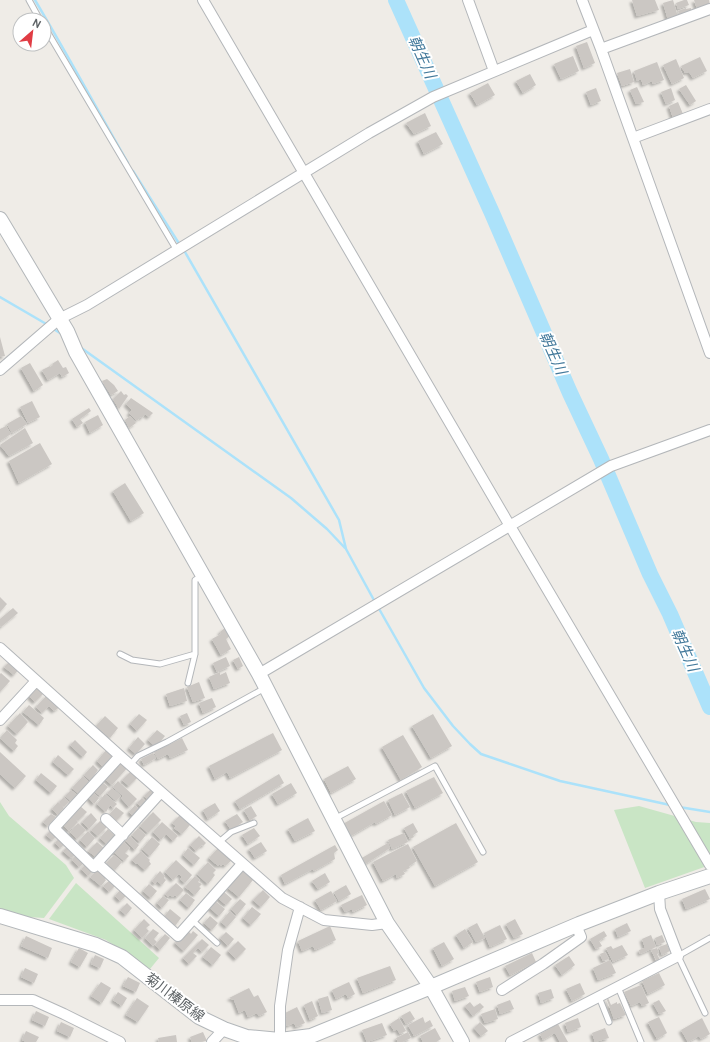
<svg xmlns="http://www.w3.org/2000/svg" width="710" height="1042" font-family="Cabin,'Noto Sans JP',sans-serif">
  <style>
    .green { fill: #c9e5c5 }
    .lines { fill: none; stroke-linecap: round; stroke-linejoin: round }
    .stream { stroke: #ace2fa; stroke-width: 2.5 }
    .river { stroke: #ace2fa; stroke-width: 16 }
    .building { fill: #cbc7c3; filter: url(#shadow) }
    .lane-casing { stroke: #b4b7ba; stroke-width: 7 }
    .street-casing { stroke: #b4b7ba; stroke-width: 12 }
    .secondary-casing { stroke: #b3b7ba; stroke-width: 16 }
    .lane { stroke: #fff; stroke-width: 5 }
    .street { stroke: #fff; stroke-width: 10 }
    .secondary { stroke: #fff; stroke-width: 14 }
    .labels { text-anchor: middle; stroke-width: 4; stroke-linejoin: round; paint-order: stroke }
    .street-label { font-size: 14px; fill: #5e6366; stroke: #fff }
    .water-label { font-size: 15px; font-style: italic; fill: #42799b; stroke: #fff }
  </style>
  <defs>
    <filter id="shadow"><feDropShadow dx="-2.5" dy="2.5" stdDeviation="1" flood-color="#0004"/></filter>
  </defs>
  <rect width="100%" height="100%" fill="#efece7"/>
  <path class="green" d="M0,802L9,816L66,865L74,878L44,918L13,916L0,911Z
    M639,806L696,822L710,823V865L645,888L614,810Z
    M76,883L159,958L150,969L106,940L49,919Z"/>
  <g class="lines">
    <path class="stream" d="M35,0C67,54 97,109 128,163
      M133,171L178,242
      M185,252L339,520L346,549L375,602
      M0,297L48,325
      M52,328L63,335
      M80,347L291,498L327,529L345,548
      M378,607L424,688L453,726L470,744L481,754L560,781L670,805
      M679,807L710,812"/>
    <path class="river" d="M396,0L492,213L570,393L601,459L650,574L670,614L710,707"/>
  </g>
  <path class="building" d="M632,0H655L659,10L637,16Z
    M673,0L678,17L668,20L663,3Z
    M684,0H687L689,5L678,9L676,3Z
    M694,0H709L710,5L697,9Z
    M686,8V9L691,8L692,12L680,16L678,11Z
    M587,42L595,63L584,68L576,46Z
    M573,56L579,71L561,79L554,64Z
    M700,57L707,71L693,78L689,72L685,73L681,66Z
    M676,59L684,78L672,84L663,65Z
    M657,62L664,80L653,84L652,81L643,85L641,79L637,81L634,71Z
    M630,69L634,82L622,86L617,73Z
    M530,74L536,85L523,93L516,81Z
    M488,83L495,95L477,105L470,93Z
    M686,85L696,101L690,105L679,89Z
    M637,87L644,102L636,104L630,90Z
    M596,88L601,101L591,105L586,92Z
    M671,88L675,100L666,104L661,92Z
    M678,102L683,114L673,118L669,106Z
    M425,113L431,126L414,134L406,123Z
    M436,132L443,144L424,154L418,141Z
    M0,337L5,356L0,357Z
    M58,360L63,368L66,367L69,373L62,377L60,373L48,380L42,370L50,366V367L53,365L52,364Z
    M30,363L43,385L34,391L21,368Z
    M107,379L114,385L118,391L111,395L102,381Z
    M121,391L124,395L126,394L128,396L119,409L113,399Z
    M131,398L153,413L149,417L145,414L142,418L140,417L137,421L129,413L132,410L126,404Z
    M32,401L40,417L28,423L20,407Z
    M89,408L91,411L80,419L83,423L77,427L72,419Z
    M98,415L103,425L90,433L85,422Z
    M21,416L27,424L12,433L7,424Z
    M130,416L136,423L129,428L125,420Z
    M6,426L11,434L0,441V429Z
    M25,428L33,443L9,456L0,445Z
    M40,443L52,464L19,483L9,461Z
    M125,483L144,513L131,521L113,491Z
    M0,597L7,604L0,612Z
    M13,608L18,613L1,627L0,625V619Z
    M226,627L230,636L226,639L231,649L221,655L212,639L221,634L220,632Z
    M226,657L230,666L217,672L213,663Z
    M239,657L243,666L238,669L233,660Z
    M10,661L19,669L14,675L4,667Z
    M220,672V675L226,672L230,683L214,689L209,677Z
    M1,673L10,681L0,692V674Z
    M199,682L205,698L193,702L187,687Z
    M38,687L44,693L35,702L29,696Z
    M184,688L187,701L170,706L166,694Z
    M47,695L60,707L54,711L49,706L42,713L36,707Z
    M212,698L216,707L203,713L199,703Z
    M29,705L44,718L39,725L23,712Z
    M20,713L28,722L17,734L8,726Z
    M187,713L191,722L184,725L180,716Z
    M139,714L147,720L137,731L130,724Z
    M433,714L452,746L431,758L412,726Z
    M105,716L118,728L110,738L96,726Z
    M7,730L17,740L15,743L18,746L14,751L0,738Z
    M157,730L165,736L156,747L148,740Z
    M273,733L282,750L230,778L227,772L215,779L209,766Z
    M403,735L422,767L401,780L382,747Z
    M138,737L145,744L136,754L129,748Z
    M182,738L188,750L170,758L168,754L158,759L154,752Z
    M75,740L87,752L83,757L70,745Z
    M107,749L114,756L103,767L97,761Z
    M0,752L26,776L15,788L0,774Z
    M153,753L156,758L144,765L141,759Z
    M58,755L74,769L68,775L53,762Z
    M121,761L128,767L112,785L105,779Z
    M93,765L98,770L93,777L95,778L91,781L84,775Z
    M348,766L356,779L331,793L324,779Z
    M131,771L138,777L129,786L122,780Z
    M41,773L57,786L51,793L36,780Z
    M279,774L284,783L240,809L235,801Z
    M83,776L90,783L79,794L72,788Z
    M434,777L443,793L415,808L406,791Z
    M118,781L137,799L129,807L121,798L123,796L113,787Z
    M102,782L108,787L100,796L94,791Z
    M291,783L297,793L278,804L272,794Z
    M112,788L121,796L116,801L107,793Z
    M151,789L156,794L150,801L144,796Z
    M71,790L77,795L71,801L65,796Z
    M93,792L99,798L94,804L88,797Z
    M402,793L410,807L395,815L388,800Z
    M105,794L117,804L113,808L110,805L106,812L97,804Z
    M64,797L69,802L64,807L59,802Z
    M142,798L148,803L143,809L137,803Z
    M384,801L392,815L376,824L375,822L351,836L353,839L350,840L341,825Z
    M58,802L64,808L58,815L52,809Z
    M215,803L220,811L208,819L203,810Z
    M135,805L140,810L134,817L129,812Z
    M80,806L87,812L78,821L72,815Z
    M251,806L257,816L250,820L244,810Z
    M116,807L124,813L115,822L108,816Z
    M153,812L161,820L148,833L140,826Z
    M91,813L97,820L89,829L82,822Z
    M51,814L56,817L48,826L43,822Z
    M237,814L243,822L231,830L225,821Z
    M71,815L78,822L69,831L62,824Z
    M180,815L190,825L182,834L174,828L176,826L172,823Z
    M308,818L315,831L295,841L288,829Z
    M100,821L107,827L98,836L91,830Z
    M162,822L178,836L173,841L166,834L161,840L153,832Z
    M78,823L86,830L77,839L70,832Z
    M413,823L418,832L413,835L414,837L410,839L404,828Z
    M456,823L478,862L435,886L413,847Z
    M53,828L59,834L52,840L46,835Z
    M138,828L146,835L140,842L132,835Z
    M254,828L260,836L248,844L242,835Z
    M108,829L115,835L107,844L100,838Z
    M88,831L95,838L87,847L80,840Z
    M404,833L408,842L392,849L388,840Z
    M61,836L67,842L60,848L55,843Z
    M130,836L139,845L135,850L125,840Z
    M199,836L206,843L203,846L202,845L196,851L190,845Z
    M152,837L160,844L150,856L142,849Z
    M97,842L104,848L96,857L88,851Z
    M124,842L130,848L125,853L129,856L124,861L114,852Z
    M261,842L267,851L255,858L249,849Z
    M388,843L390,848L364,865L360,859Z
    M408,844L417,861L409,866L410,868L403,871L405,874L397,878L396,874L383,881L373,862Z
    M69,845L77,853L71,858L63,851Z
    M335,845L338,850L334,853L335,859L314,871L313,869L285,884L281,875Z
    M219,847L232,860L225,866L223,864L221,866L219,864L218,866L209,858Z
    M188,848L200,858L194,865L183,855Z
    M141,851L150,860L149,861L151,864L145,870L137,863L136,864L132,860Z
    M78,853L86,861L79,867L72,860Z
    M114,855L122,862L115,870L106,863Z
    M176,860L192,875L185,883L180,879L182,877L179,874L173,880L165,872Z
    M88,862L95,869L88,876L81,869Z
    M208,862L216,870L213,873L215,875L208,884L197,874Z
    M97,870L100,873L101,871L107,876L105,879L106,880L101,886L90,877Z
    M160,871L165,876L164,878L166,880L162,885L157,881L155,884L152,881Z
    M243,871L253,880L239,897L228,888Z
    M325,873L330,882L318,889L312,881Z
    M195,876L200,880L198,882L202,884L199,887L201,888L195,895L185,887Z
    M110,880L116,885L109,892L103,886Z
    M176,883L184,890L177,897L175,895L173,897L170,895L168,897L165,894Z
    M149,884L157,891L151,898L143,891Z
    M346,885L351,894L339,901L334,892Z
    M121,889L127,895L120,901L115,896Z
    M705,889L710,899L686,909L682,899Z
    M263,890L270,897L261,907L253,900Z
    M223,891L232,899L226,905L218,898Z
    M331,891L337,901L321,910L315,900Z
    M186,893L195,900L189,908L180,900Z
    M362,895L367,905L353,912L352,909L345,912L341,905Z
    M163,896L169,900L162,908L157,903Z
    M240,899L246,904L237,915L231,909Z
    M214,900L225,909L219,916L209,907Z
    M127,903L132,908L126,915L120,910Z
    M252,907L261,914L251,925L243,918Z
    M170,909L181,918L175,926L164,917Z
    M230,911L236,917L227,927L221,922Z
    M210,916L218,923L212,930L204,923Z
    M144,919L150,925L146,928L149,931L142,938L134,930Z
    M515,919L523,934L514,938L506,924Z
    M477,923L485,938L476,942L468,928Z
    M627,923L631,931L618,937L615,929Z
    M500,925L507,939L490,947L484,933Z
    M330,926L336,940L315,950L313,946L302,951L298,941Z
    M153,929L159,933L154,939L157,942L153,946L145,938Z
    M465,929L473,942L464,948L456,935Z
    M187,930L191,934L193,931L198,935L184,951L175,943Z
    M604,931L607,936L599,941L602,946L596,949L590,939Z
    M226,932L234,939L228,946L220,938Z
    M165,934L170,938L160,950L155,945Z
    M651,935L656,947L640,954L639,950L645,948L642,939Z
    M662,935L665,942L657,945L655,938Z
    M26,936L52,948L48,958L21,946Z
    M202,939L209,945L202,952L198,948L193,953L197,956L189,964L183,958Z
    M238,941L246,949L236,959L228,951Z
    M444,942L454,959L442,966L433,948Z
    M667,944L670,951L662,955L659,947Z
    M622,945L628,955L613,962L606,948L611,946L613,949Z
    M211,947L221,955L213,965L203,957Z
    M79,948L88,953L80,967L71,962Z
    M657,948L659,953L657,954L660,960L657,962L651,950Z
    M605,952L609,959L603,961L600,954Z
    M532,953L536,962L510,975L505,966Z
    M95,955L104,959L100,968L91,964Z
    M569,956L575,965L562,975L555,965Z
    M610,960L616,973L598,980L593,968Z
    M390,966L396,980L363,993L357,978Z
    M25,968L38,974L34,983L21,977Z
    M659,973L665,985L648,994L642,981Z
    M128,977L140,983L136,992L123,986Z
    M490,977L493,987L480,992L476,982Z
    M101,982L111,988L102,1003L91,996Z
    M349,982L355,994L348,998L346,994L336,999L332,990Z
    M580,983L585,994L572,1001L566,989Z
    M641,985L649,1003L642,1006L640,1002L631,1006L624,992Z
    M465,987L469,996L455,1001L452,991Z
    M249,988L254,997L258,995L267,1012L259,1016L257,1013L248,1017L245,1010L239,1013L234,1000L229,998Z
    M551,989L554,998L541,1003L538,993Z
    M118,992L127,998L122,1006L113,1000Z
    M328,996L332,1010L322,1013L318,999Z
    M137,998L149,1006L138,1022L126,1015Z
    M608,998L611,1005L617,1002V1004L620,1003L626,1015L614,1019L607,1000Z
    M510,1000L514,1009L500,1014L497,1005Z
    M659,1000L666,1011L659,1014L653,1003Z
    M312,1001L318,1016L310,1020L304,1005Z
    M470,1002L474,1007L480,1003L484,1007L473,1016L465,1006Z
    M297,1007L305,1023L296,1027L294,1023L287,1026L284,1020L287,1018L285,1013Z
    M495,1009L498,1019L485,1023L481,1014Z
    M36,1011L49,1017L45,1026L32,1020Z
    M410,1011L415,1019L406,1024L401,1016Z
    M423,1017L425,1023L430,1020L433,1026L414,1036L408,1025Z
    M659,1017L667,1033L657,1039L648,1022Z
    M399,1018L406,1031L400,1034L397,1029L394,1031L390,1024Z
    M578,1018L581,1027L568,1032L565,1023Z
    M702,1018L710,1034L701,1039L699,1036L688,1042L681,1030Z
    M61,1022L74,1028L70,1037L57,1031Z
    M480,1022L488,1031L481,1036L474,1028Z
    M382,1023L387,1035L367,1042L362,1030Z
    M558,1024L568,1042H560L555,1033L543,1040L540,1034Z
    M435,1028L441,1039L436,1042H423L420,1036Z
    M605,1028L609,1038L595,1042L592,1033Z
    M26,1031L39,1037L36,1042H26L22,1040Z
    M203,1032L207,1041L192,1042L190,1037Z
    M408,1032L411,1038L402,1042H398L396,1038Z
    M176,1035L177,1042H159L158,1038Z"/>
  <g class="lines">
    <defs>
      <path id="lane" d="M29,0L40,20
        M44,26L176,249
        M120,654L132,660L160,664L195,654
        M188,683L195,654V580L202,576
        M130,765L138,756L167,742L265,688
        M334,819L435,766L483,852
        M218,843L231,832L254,823
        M192,920L217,943
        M618,987L641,1042
        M599,997L609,1022
        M705,1013L678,956L710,938"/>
      <path id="street" d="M203,0L510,526L710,865
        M468,0L494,71
        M582,0L601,49L710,353
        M601,49L710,9
        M633,138L710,109
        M0,370L59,319L87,305L369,133L433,97L593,30
        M0,648L120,756L282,898L324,920L372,925L387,923
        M259,674L611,466L710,430
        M0,720L36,681
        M161,792L97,863L178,936L242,864
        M106,819L123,835
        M97,863L94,867L54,828L120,756
        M502,990L543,964L581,937L576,925
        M0,1000H33L64,1014L120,1042
        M212,1042L224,1029
        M280,1042V1006L288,950L300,907
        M511,1042L678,956L660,909L659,893"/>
      <path id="secondary" d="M0,219L67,331L76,352L259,674L387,923L431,987L462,1042
        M0,916L96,945L122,957L199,1017L224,1029L247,1037L280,1040L311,1036L431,987L579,924L659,893L710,876"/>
    </defs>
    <use href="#lane" class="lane-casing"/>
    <use href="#street" class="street-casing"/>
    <use href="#secondary" class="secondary-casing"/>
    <use href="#lane" class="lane"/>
    <use href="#street" class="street"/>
    <use href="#secondary" class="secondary"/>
  </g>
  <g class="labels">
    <g class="street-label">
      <text transform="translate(175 997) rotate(37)" y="5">菊川榛原線</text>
    </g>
    <g class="water-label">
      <text transform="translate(422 57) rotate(66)" y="5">朝生川</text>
      <text transform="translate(553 353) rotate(66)" y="5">朝生川</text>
      <text transform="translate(685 650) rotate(66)" y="5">朝生川</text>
    </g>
  </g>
  <g transform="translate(32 32) rotate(28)"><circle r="19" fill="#ffffff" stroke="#bfc1c2"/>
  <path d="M0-3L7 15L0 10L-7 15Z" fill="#e03c44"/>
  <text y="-6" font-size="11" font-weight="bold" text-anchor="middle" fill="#5e6366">N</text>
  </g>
</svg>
